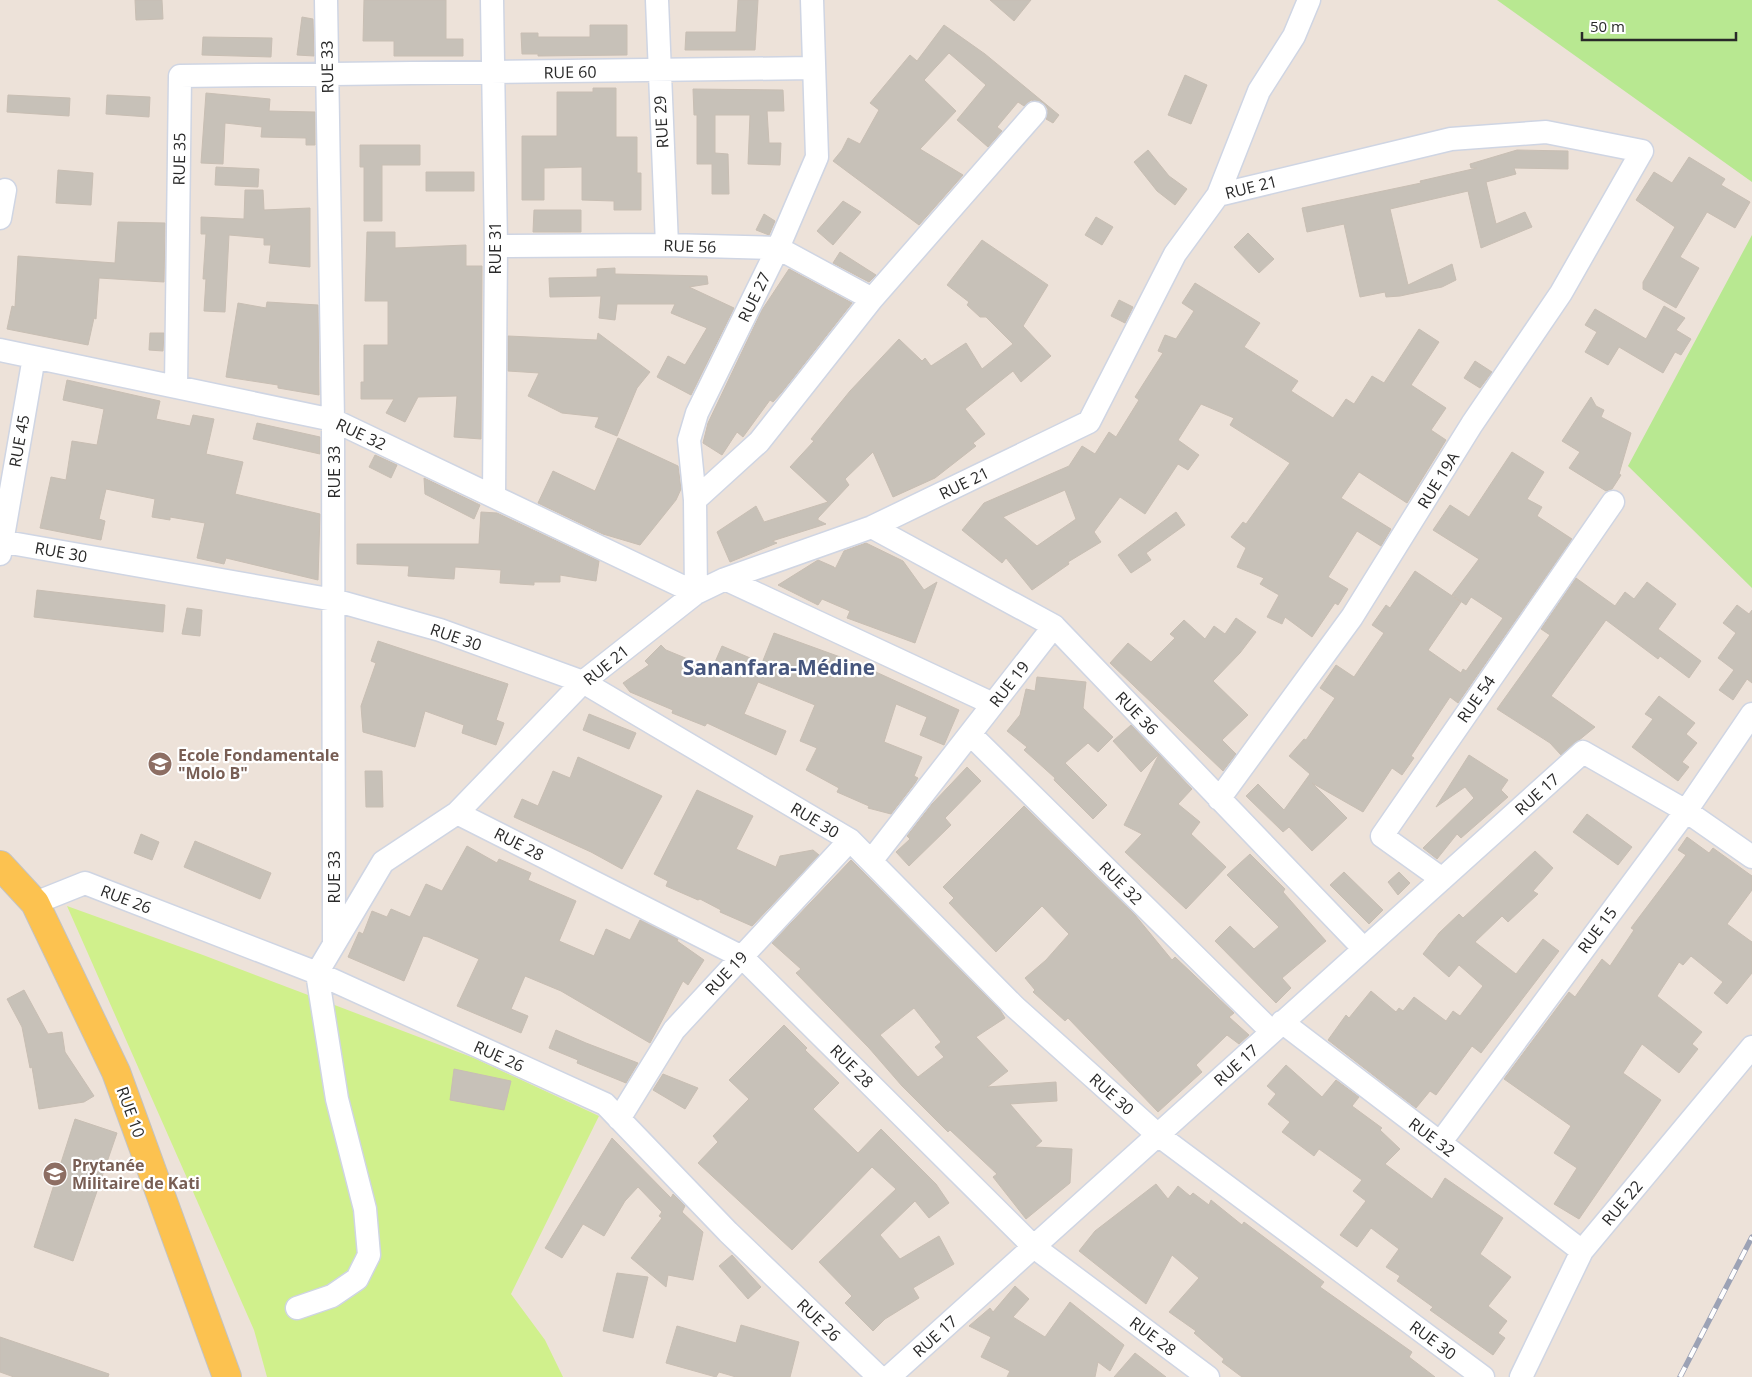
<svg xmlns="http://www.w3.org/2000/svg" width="1752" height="1377" font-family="'Open Sans',sans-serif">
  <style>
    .green { fill: #b8e891 }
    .pitch { fill: #d0f08c }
    .building { fill: #c7c1b8; stroke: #c8beb3; fill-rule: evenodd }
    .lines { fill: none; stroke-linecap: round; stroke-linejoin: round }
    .minor-casing { stroke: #cfd5e3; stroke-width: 25 }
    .major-casing { stroke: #c3c3c3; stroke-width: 30 }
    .minor { stroke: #fff; stroke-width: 22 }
    .major { stroke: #fcc250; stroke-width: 28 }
    .rail-casing { stroke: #9ca2b5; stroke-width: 5.5 }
    .rail { stroke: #fff; stroke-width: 4; stroke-dasharray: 11; stroke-linecap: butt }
    .labels { text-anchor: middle; stroke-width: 4.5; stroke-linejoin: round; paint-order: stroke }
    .street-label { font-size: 16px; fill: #292929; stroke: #fff }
    .education-label { font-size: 16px; font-weight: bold; fill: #785e54; stroke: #fff; text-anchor: start }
    .district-label { font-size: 21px; font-weight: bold; fill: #46567d; stroke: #fff }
  </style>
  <rect width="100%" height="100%" fill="#ede2d9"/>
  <path class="green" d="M1497,0H1752V182Z
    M1752,235V588L1628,466Z"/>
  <path class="pitch" d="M67,906L203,955L474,1058L599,1116L511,1294L545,1340L563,1377H267L254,1330Z"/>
  <path class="building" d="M135,0H162L163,19L136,20Z
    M364,0H446V39H463V56H394V41H363Z
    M738,0H758L755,50H685L686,32H736Z
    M990,0H1031L1014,21Z
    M302,17L313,19L314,56L297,55Z
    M590,25H627V55L538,56V54H522L521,33H538V37H590Z
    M944,25L985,54L1059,115L1053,123L1046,119L1048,109L1043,103L1031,100L1024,106L1018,102L997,127L1002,131L988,147L957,120L986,85L949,53L924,80L956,111L920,149L963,175L919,225L833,161L842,150L848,138L860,144L879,110L870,103L910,55L917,61Z
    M203,37L272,38L271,57L202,55Z
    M1185,75L1207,85L1191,124L1168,115Z
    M593,88H616V137H637V173H641V210H614V201L582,200V167L544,168V200H522V136H557V92H593Z
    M693,89L783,90L784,111H767L769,143H781L780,165L748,164L750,115H715V153L728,154L729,194H712V164H697V115H694Z
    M206,93L270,99L269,111L315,112V145H306V138L261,137L262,127L225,123L223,164L201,163Z
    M8,95L70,98L69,116L7,112Z
    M107,95L150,97L149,117L106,114Z
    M360,145H420V165H382V221H364V167H360Z
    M1148,150L1169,176L1187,189L1175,205L1157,191L1134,162Z
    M1517,150L1568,151V169L1514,168L1516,174L1486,182L1496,224L1525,212L1532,227L1481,248L1468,191L1390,209L1408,285L1452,264L1456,280L1442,287L1400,296L1386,297L1385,292L1360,297L1344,224L1307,232L1302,208L1421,183L1420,181L1477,168H1471L1470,164Z
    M1689,157L1725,179L1721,185L1750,202L1735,228L1707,212L1680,257L1699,268L1676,308L1643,289V282L1675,227L1636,200L1654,172L1672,183Z
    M216,167L259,169L258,187L215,185Z
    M58,170L93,173L91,205L56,203Z
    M426,172H474V191H426Z
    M245,190H263L264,210L310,208V267L269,263L271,245H264V238L229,235L225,312L204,311L206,279H203L206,234H201V217L244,219Z
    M843,201L861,212L833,245L817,231Z
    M534,210H581V232H533Z
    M764,214L775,221L769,235L756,230Z
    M1096,217L1113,227L1102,245L1085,235Z
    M118,222L165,223L164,282L99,278L96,319L94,318L88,345L7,329L12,306L15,307L18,256L115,263Z
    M367,232H395V248L466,245V266H482L481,439L454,437L457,396L418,397L405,422L386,413L394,399H361V382H364V345H388V301H365Z
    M1248,233L1274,259L1259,273L1234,247Z
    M982,240L1048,285L1023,326L1051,356L1021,382L1013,371L965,409L985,434L973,443L976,446L935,478L893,497L873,452L845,479L849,485L818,518V520L826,524L772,541L777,543L730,562L717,532L756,506L764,522L828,502L790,467L814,441L811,439L850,391L899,339L922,361L925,358L931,366L966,343L982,369L1013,344L986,317H980L967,305L969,302L947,285Z
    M840,252L876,275L869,282L833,263Z
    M615,268V274L707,276L708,284L689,287L734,308L691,395L657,377L668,356L685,365L707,328L671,313L675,304H617L615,320L599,318L601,296L550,297L549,278L597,277V269Z
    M789,269L852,303L782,392L773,402L770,400L743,437L737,432L722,455L703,443L708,423L762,310Z
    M1195,283L1260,323L1244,347L1298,381L1291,391L1333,418L1346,399L1354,404L1372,376L1384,383L1419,329L1439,342L1411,385L1446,408L1431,430L1446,440L1407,503L1359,472L1341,498L1391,529L1381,546L1357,531L1328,577L1348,589L1338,605L1335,603L1312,637L1285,617L1282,624L1267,617L1279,595L1260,584L1264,578L1237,567L1246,548L1231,537L1243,522L1246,524L1290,463L1230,425L1234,418L1201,404L1178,440L1199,455L1188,470L1178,464L1145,514L1120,497L1094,532L1101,542L1068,562L1069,564L1032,590L1006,558L1002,563L962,530L984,503L1069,466L1082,446L1095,454L1109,432L1116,437L1139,400L1135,397L1163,353L1158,351L1165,335L1176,339L1194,311L1182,303ZM1065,490L1076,519L1037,546L1003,517Z
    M1119,300L1133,307L1125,323L1111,316Z
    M267,302L318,305L319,395L278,388V385L226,377L238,303L266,308Z
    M1664,306L1685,318L1676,330L1691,339L1681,355L1675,352L1663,373L1619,347L1608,365L1585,352L1597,332L1585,325L1595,309L1646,339Z
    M150,333H164L163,351L149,350Z
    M598,333L650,372L637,388L617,436L595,427L599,417L562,413L528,396L539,373L508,371V336L597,340Z
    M1475,361L1492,372L1480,388L1464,378Z
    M67,380L160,401L156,419L190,426L193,415L214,419L206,454L243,462L235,494L320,514L318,580L226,558L224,564L197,558L205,523L170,517V520L152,517L155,499L106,489L99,519L105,521L101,540L40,528L51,477L66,480L72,441L97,445L104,409L63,400Z
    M1591,397L1596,406L1604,410L1601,417L1631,433L1619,474L1621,475L1612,489L1606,491L1569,468L1580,452L1562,441Z
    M257,423L320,437V454L253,439Z
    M618,438L678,466L681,489L676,500L640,545L603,534L538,503L553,471L595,491Z
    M1512,452L1544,472L1527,499L1542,507L1537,516L1572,539L1458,703L1450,697L1411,756L1414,758L1402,775L1392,768L1363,812L1312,783L1347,818L1312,851L1289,827L1283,832L1246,796L1258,784L1284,810L1310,774L1289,756L1304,739L1306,740L1335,698L1320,688L1336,665L1354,677L1384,633L1372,625L1386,605L1390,608L1415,571L1461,602L1428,650L1461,673L1463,669L1466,671L1503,618L1471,597L1466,605L1452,595L1479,559L1433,530L1450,505L1469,517Z
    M375,455L397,465L391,478L369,467Z
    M424,478L480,505L474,519L425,494Z
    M481,512L497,513L599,561L596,581L560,575V582H534V585L500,583L501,570L455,567L454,579L408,576L409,566L357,564V544H479Z
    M1176,512L1185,525L1146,553L1151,560L1131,573L1118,555Z
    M866,543L903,561L924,590L937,582L915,643L847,618L850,611L822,599L818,605L778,585L818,560L834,567L835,569L844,551Z
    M1576,578L1615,606L1625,592L1634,599L1647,582L1676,604L1658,629L1701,661L1689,678L1660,656L1658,659L1606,620L1551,696L1595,727L1561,755L1550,743L1497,709L1550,635L1541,629Z
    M37,590L165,605L163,632L34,617Z
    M1737,605L1749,614L1752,610V683L1747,679L1733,700L1719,690L1734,670L1718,658L1736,633L1723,623Z
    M187,608L202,610L200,636L182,634Z
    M1236,618L1256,632L1240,653L1213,681L1248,715L1222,740L1236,754L1223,771L1110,663L1128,643L1151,662L1175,638L1170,634L1184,620L1205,639L1214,626L1225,634Z
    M774,633L854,662L959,710L944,745L920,735L927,717L896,704L884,742L922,757L914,776L918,778L915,783L891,814L868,808L869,806L837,792L839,788L806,770L817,748L800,741L815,705L758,682L744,714L786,731L776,755L707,723L705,726L672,713L673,710L630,692L623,683L649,665L645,661L661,645L666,650L712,669L722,646L762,663Z
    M378,641L508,684L496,720L504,723L496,745L462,733L464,725L425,711L415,747L363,732L361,706L376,663L371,661Z
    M1037,677L1086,682L1083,708L1113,737L1098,752L1088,743L1065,763L1107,805L1093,819L1054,780L1055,778L1024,750L1027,747L1007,731L1020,715L1026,689L1035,691Z
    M1659,696L1695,723L1686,734L1697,743L1682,762L1689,767L1678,781L1632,747L1653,719L1645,714Z
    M589,714L636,733L629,749L583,730Z
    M1131,725L1159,754L1141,772L1113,741Z
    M1159,754L1192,789L1178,804L1200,822L1191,834L1226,867L1186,909L1125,852L1142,834L1124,825Z
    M1469,755L1508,780L1501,790L1508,797L1461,838L1457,834L1437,859L1423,848L1474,798L1465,787L1436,807Z
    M578,757L662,796L622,869L591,852L514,817L522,799L538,806L553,771L570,778Z
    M967,767L981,781L945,818L951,825L909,866L896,852L910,839L907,836L932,804Z
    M365,771H382L383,807H366Z
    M697,790L753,816L736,849L776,867L780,856L813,850L819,855L752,926L720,912L721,910L700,899L698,900L666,886L668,881L654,874Z
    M1024,806L1135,915L1172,960L1175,957L1234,1013L1229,1017L1249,1035L1239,1044L1227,1035L1196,1065L1202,1072L1158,1112L1068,1018L1065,1021L1033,992L1035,990L1025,978L1046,960L1069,934L1042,906L996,952L949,903L954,898L943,887Z
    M1587,814L1632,847L1618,865L1573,832Z
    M141,834L159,842L152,860L134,853Z
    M1687,837L1709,853L1713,848L1752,876V890L1727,924L1752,942V973L1727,1004L1714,993L1723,982L1691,956L1683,965L1679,962L1657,996L1702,1032L1692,1044L1698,1049L1679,1073L1642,1044L1623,1073L1661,1100L1579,1219L1554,1204L1577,1168L1554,1153L1571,1126L1504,1079L1569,992L1575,997L1602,959L1610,966L1634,930L1631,928L1686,855L1678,850Z
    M195,841L271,873L260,899L184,867Z
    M467,846L497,863L499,859L531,873L528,880L576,901L559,941L594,956L606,929L630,940L640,920L678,939L677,941L704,960L688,985L683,981L650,1043L561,991L525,976L511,1009L528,1016L521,1033L457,1006L479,959L428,937L423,936L404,981L348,957L359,932L363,934L372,911L387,917L391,909L410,917L426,884L442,891Z
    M1535,851L1553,868L1533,891L1538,894L1508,922L1502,916L1475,942L1516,974L1543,939L1559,951L1481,1053L1472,1046L1436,1095L1430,1091L1416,1108L1328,1040L1346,1015L1349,1018L1371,991L1396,1012L1399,1008L1403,1011L1414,997L1446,1021L1453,1011L1460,1016L1483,986L1459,965L1449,977L1423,954L1439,933L1459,914L1463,918Z
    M1250,854L1285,889L1283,892L1326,941L1282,978L1291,988L1276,1003L1215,941L1230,926L1254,949L1279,927L1227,875Z
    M851,860L1000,1010L1005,1018L976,1037L1008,1071L987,1087L1056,1082L1057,1101L1010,1104L1042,1141L1035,1147L1072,1149L1070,1183L1026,1219L993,1177L997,1174L950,1130L948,1132L902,1086L869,1048L796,973L801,969L772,943ZM914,1008L941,1042L935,1047L944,1057L918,1077L880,1035Z
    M1344,872L1383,910L1369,924L1330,885Z
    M1399,872L1410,883L1398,895L1388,882Z
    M24,990L48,1034L62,1032L65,1052L94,1096L84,1102L39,1109L32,1067L30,1068L22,1027L7,999Z
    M784,1025L807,1048L805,1050L839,1083L813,1109L858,1153L881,1129L936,1184L949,1203L929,1218L915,1201L880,1235L900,1259L939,1236L954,1264L913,1288L919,1298L885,1319L873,1331L845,1303L852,1296L819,1262L896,1189L872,1167L792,1250L698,1163L718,1142L713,1136L749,1099L729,1080Z
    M556,1030L586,1043L638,1063L626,1083L577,1063L578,1060L549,1048Z
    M1286,1065L1322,1097L1336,1080L1359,1097L1352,1106L1382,1128L1380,1130L1400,1149L1385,1164L1432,1199L1445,1178L1503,1218L1480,1254L1511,1277L1488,1306L1507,1321L1498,1333L1505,1338L1493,1355L1430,1310L1433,1307L1397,1281L1400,1276L1386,1267L1399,1249L1371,1228L1357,1247L1340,1235L1366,1201L1353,1191L1362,1180L1319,1149L1314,1156L1282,1132L1290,1122L1268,1104L1276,1094L1267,1086Z
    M454,1069L511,1081L504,1110L450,1100Z
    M663,1074L698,1088L685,1109L653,1090Z
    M75,1119L117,1133L73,1261L34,1247Z
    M612,1138L671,1198L673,1194L685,1206L682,1212L703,1232L693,1280L668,1275L666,1287L631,1258L662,1218L659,1216L662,1212L638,1187L625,1201L604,1236L583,1224L562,1258L545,1248Z
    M1156,1184L1168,1199L1178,1186L1190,1196L1193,1193L1209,1205L1211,1200L1242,1225L1244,1222L1324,1282L1320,1287L1412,1352L1409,1357L1435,1377H1242L1222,1362L1224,1359L1194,1333L1196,1331L1169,1312L1199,1278L1172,1255L1146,1304L1079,1251L1095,1231Z
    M732,1255L761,1287L748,1299L719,1266Z
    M617,1273L648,1277L633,1338L603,1331Z
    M1015,1286L1029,1299L1013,1317L1045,1337L1070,1302L1124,1345L1110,1371L1098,1362L1095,1377H1007L1010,1371L981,1357L991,1337L969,1326L990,1308L993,1312Z
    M741,1325L799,1342L790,1377H736L719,1372L716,1377L666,1363L677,1326L736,1343Z
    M0,1337L109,1374L108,1377H14L0,1372Z
    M1135,1353L1166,1377H1114Z"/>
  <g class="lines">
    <defs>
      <path id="minor" d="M326,0L333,420L334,944
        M492,0L496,246L494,496
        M657,0L667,245
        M1218,195L1259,91L1294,36L1309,0
        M0,218L5,190
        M496,246L667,245L778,248L872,299
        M0,350L333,420L696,593L695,500L689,440L697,413L778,248L817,157L812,0
        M176,387L180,76L813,68
        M695,500L759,442L872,299L1035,113
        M872,527L1054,626L1364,949
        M0,541L334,600L440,630L583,682L850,840L1015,1007L1158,1135L1483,1377
        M0,554L34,357
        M725,579L993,704
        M970,734L1272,1032
        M457,813L742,957L1034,1247L1208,1377
        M871,861L1054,626
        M1442,879L1382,836L1613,502
        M35,903L85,883L317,973L605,1104L728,1232L879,1377
        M1282,1022L1582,1251
        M619,1119L674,1030L850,840
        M1440,1143L1686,811L1752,714
        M297,1308L332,1296L357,1279L369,1255L365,1209L337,1099L317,973L383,862L457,813L583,682L696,593L725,579L872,527L1089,422L1175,254L1218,195L1451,139L1546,132L1642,151L1561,293L1472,424L1352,617L1219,799
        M889,1377L1583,752L1686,811L1752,857
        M1521,1377L1582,1251L1752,1047"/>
      <path id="major" d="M0,865L35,903L116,1072L227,1377"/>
    </defs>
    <use href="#minor" class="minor-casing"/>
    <use href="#major" class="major-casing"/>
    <use href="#minor" class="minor"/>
    <use href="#major" class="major"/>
    <defs>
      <path id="rail" d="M1680,1377L1752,1237"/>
    </defs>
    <use href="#rail" class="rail-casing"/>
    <use href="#rail" class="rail"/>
  </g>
  <defs>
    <symbol id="school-disc" viewBox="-11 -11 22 22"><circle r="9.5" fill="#8d6e63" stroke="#fff"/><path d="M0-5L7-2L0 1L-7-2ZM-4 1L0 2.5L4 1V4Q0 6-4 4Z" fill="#fff"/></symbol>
  </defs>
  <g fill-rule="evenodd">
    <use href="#school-disc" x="146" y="750" width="28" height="28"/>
    <use href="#school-disc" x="41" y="1160" width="28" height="28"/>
  </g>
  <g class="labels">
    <g class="street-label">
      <text transform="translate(327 67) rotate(-91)" y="6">RUE 33</text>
      <text transform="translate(570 72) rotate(-1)" y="6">RUE 60</text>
      <text transform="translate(661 122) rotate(-93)" y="6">RUE 29</text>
      <text transform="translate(179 159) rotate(-89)" y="6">RUE 35</text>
      <text transform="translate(1251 187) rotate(-14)" y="6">RUE 21</text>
      <text transform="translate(690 246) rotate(2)" y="6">RUE 56</text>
      <text transform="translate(495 248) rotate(-90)" y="6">RUE 31</text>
      <text transform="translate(754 297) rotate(-64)" y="6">RUE 27</text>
      <text transform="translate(361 434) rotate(25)" y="6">RUE 32</text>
      <text transform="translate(19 441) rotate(-80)" y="6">RUE 45</text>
      <text transform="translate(334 472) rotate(-90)" y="6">RUE 33</text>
      <text transform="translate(1438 480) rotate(-58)" y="6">RUE 19A</text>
      <text transform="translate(964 483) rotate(-26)" y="6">RUE 21</text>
      <text transform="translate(61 552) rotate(10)" y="6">RUE 30</text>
      <text transform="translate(456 637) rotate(19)" y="6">RUE 30</text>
      <text transform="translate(606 665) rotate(-39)" y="6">RUE 21</text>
      <text transform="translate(1009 684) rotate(-52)" y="6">RUE 19</text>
      <text transform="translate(1476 699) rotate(-55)" y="6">RUE 54</text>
      <text transform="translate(1137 713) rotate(46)" y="6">RUE 36</text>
      <text transform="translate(1537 794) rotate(-42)" y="6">RUE 17</text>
      <text transform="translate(815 820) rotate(31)" y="6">RUE 30</text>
      <text transform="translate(519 844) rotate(27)" y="6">RUE 28</text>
      <text transform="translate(334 877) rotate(-90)" y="6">RUE 33</text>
      <text transform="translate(1121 883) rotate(45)" y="6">RUE 32</text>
      <text transform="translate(126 899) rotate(21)" y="6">RUE 26</text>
      <text transform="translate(1597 930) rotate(-53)" y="6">RUE 15</text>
      <text transform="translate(726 973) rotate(-47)" y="6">RUE 19</text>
      <text transform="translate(499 1056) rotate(24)" y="6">RUE 26</text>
      <text transform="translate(1236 1065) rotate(-42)" y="6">RUE 17</text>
      <text transform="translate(852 1066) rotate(45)" y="6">RUE 28</text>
      <text transform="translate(1112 1094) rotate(42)" y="6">RUE 30</text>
      <text transform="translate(131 1112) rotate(70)" y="6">RUE 10</text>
      <text transform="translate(1432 1137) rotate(37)" y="6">RUE 32</text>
      <text transform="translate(1622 1203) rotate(-50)" y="6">RUE 22</text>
      <text transform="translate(819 1320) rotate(44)" y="6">RUE 26</text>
      <text transform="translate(935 1336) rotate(-42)" y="6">RUE 17</text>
      <text transform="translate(1153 1336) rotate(37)" y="6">RUE 28</text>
      <text transform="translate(1433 1340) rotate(37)" y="6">RUE 30</text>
    </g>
    <g class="education-label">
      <text x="178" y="761">Ecole Fondamentale<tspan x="178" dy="18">"Molo B"</tspan></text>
      <text x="72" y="1171">Prytanée<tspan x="72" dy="18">Militaire de Kati</tspan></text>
    </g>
    <g class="district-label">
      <text x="779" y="675">Sananfara-Médine</text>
    </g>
  </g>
  <path d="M1582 32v8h154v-8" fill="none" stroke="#292929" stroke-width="2.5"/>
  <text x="1590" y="32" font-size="15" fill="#292929" stroke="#ffffff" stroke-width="4" paint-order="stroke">50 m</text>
</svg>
